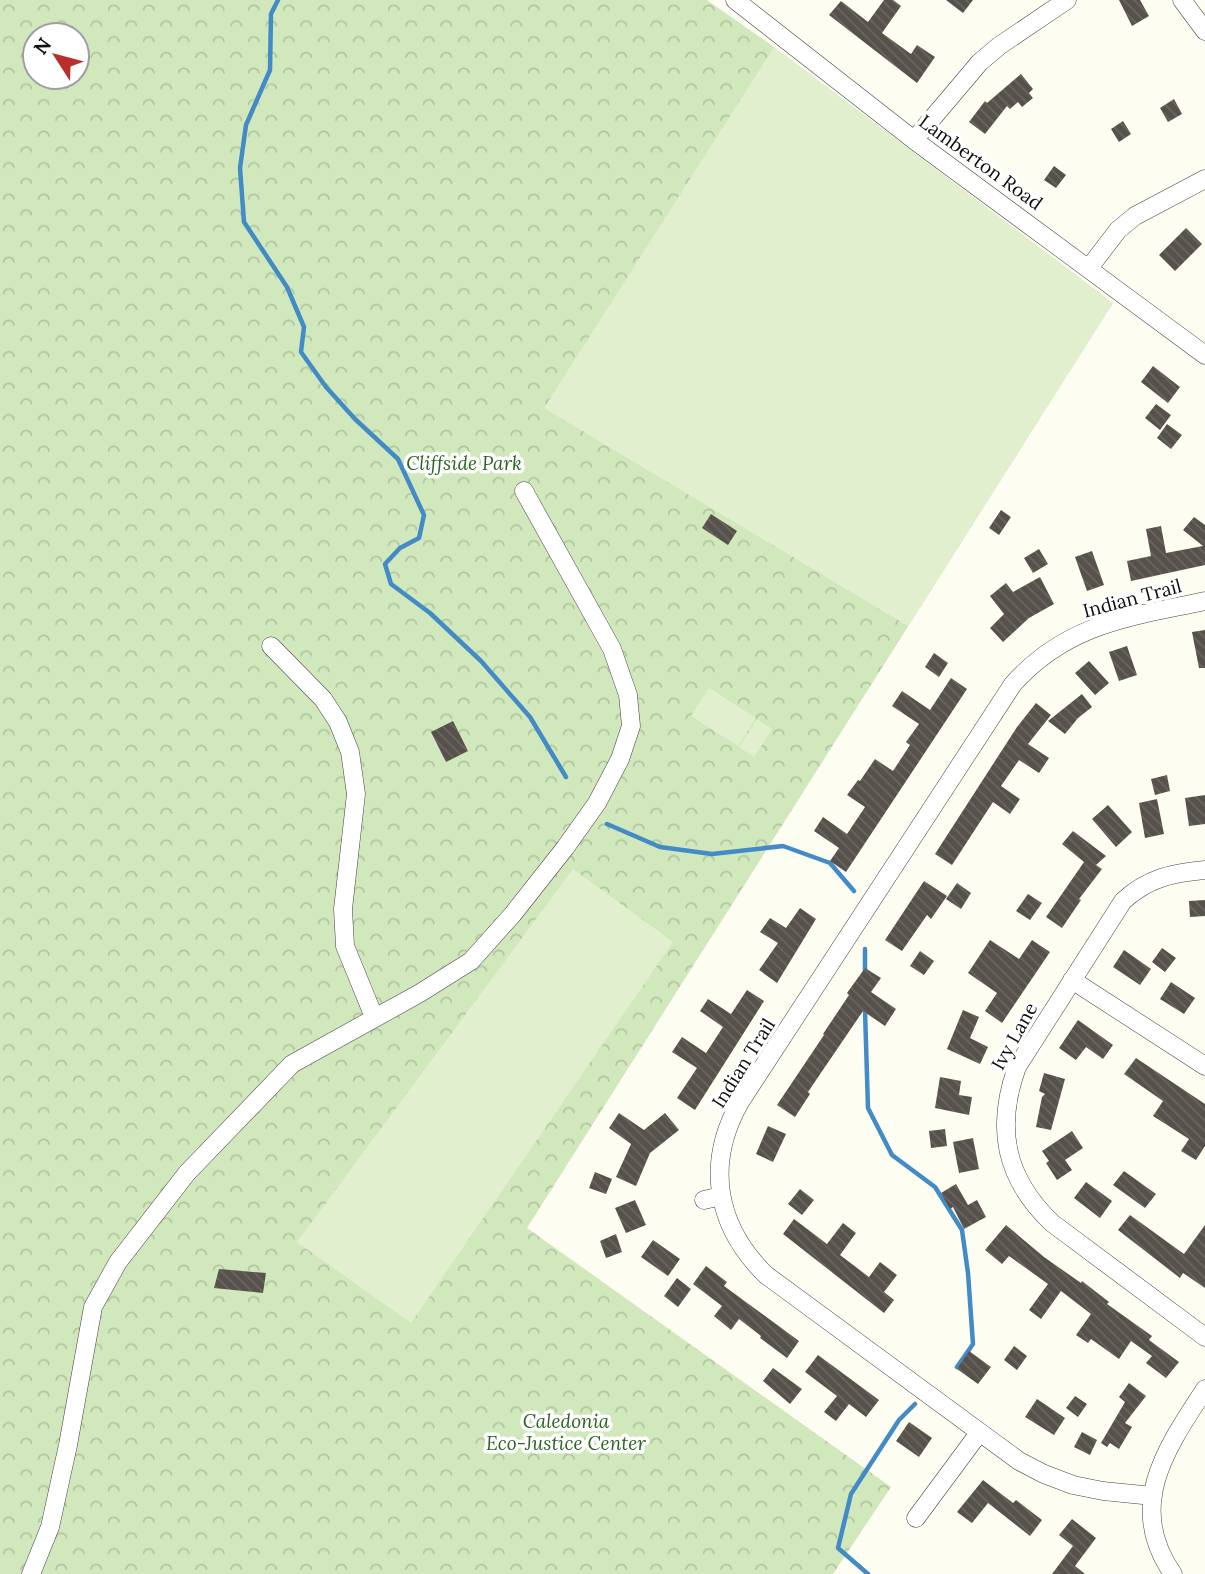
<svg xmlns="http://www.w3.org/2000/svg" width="1205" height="1574" font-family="Lora,serif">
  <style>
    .park { fill: url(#park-crowns); fill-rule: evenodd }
    .pitch { fill: #e2efce }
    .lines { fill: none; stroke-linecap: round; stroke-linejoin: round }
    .stream { stroke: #438bc7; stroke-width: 4.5 }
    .building { fill: url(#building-back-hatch) }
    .minor-casing { stroke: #424242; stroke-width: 19 }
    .minor { stroke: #fff; stroke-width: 18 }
    .labels { text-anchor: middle; stroke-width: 7; stroke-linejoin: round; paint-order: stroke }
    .street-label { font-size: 19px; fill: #0f0f0f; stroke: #fff }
    .park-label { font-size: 19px; font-style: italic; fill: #2c6422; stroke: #fff }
  </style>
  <defs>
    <pattern id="park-crowns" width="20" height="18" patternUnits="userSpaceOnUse" patternTransform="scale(1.75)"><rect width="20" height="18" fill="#d0e8bc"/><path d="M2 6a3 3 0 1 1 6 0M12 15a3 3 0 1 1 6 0" fill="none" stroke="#b1c6a0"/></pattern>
    <pattern id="building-back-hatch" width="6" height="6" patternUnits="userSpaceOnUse" patternTransform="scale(1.75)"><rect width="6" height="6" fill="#57514c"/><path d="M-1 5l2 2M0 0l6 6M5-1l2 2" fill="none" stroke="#6a6561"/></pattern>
  </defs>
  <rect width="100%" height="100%" fill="#fefdf2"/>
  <path class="park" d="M0,0H707L774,47L1113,303L527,1228L891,1487L833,1574H0ZM35,35H77V77H35Z"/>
  <path class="pitch" d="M774,47L1113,303L908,626L544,408Z
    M709,688L756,718L738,746L691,716Z
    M757,719L772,729L754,757L739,747Z
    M573,869L673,942L411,1323L297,1242Z"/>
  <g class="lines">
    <path class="stream" d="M278,0L271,14L270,70L246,125L240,168L244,222L287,287L304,327L301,352L326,387L355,419L398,459L424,515L419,538L400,548L385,564L391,584L430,613L481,661L530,717L566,777
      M607,824L660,847L712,854L783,846L830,863L854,891
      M865,949V973
      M865,1010L868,1108L892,1155L935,1187L962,1230L968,1273L973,1344L957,1367
      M868,1574L838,1548L851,1494L899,1420L915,1404"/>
  </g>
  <path class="building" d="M884,0H893L901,6L882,33L911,54L917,45L935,57L917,83L829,15L841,1L868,22Z
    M946,0H973L963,13Z
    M1119,0H1140L1149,16L1132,26Z
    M1021,74L1033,89L1029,93L1033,98L1022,107L1018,102L1010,109L1007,106L985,134L969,122L985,101L987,103Z
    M1174,99L1182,114L1168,122L1160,108Z
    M1123,121L1131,134L1119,142L1111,129Z
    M1054,166L1066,175L1056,188L1044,180Z
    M1186,228L1202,244L1175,271L1159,255Z
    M1153,366L1180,387L1168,403L1141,382Z
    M1156,404L1171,415L1160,430L1145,418Z
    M1167,424L1182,435L1171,449L1157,438Z
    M1001,510L1011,517L999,535L989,528Z
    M711,514L737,531L728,545L702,528Z
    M1194,517L1205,525V565L1131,581L1127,561L1151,556L1146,529L1161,526L1166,553L1203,546L1183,530Z
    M1039,549L1048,564L1033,573L1024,558Z
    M1092,551L1104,585L1087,591L1075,557Z
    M1040,577L1054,604L1029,618L1003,642L990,628L1004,614L990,596L1006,583L1013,592Z
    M1205,630V668H1199L1192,632Z
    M1127,646L1137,675L1119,681L1109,652Z
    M934,653L948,663L939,677L925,667Z
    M1089,661L1109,683L1095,695L1075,673Z
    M951,678L967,689L846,872L830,861L839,848L814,831L823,817L847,834L865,807L847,795L858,780L860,781L875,759L893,771L910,745L906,742L919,724L892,706L902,691L930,710Z
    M1082,694L1092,707L1078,718L1065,734L1048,721Z
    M1036,703L1051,715L1028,744L1049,758L1039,773L1019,760L1001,786L1020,799L1010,814L993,802L952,865L935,854L1017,727Z
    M453,721L468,751L446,762L431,732Z
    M1167,775L1170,791L1155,795L1151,779Z
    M1205,795V824L1189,826L1185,798Z
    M1157,799L1164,834L1145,838L1139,803Z
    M1108,805L1132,832L1116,847L1092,819Z
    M1073,831L1106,856L1096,865L1102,869L1079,899L1081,900L1062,928L1046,917L1084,862L1062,844Z
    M924,881L947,896L931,919L927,915L902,951L885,940Z
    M957,883L971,893L961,909L946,899Z
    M1028,894L1042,903L1030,920L1016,911Z
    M1205,900V916L1190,917L1189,901Z
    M800,908L816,919L777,983L759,970L778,943L760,932L770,918L786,928Z
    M990,940L1019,959L1032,940L1050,952L1002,1023L985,1011L997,993L968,973Z
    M1162,948L1176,958L1165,972L1152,962Z
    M1124,950L1151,969L1140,985L1113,967Z
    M920,951L934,961L924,975L910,966Z
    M865,968L881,978L871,992L896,1009L885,1026L863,1011L808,1092L810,1094L795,1117L777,1105L824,1035L823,1034L849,995L847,993Z
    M1171,982L1195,998L1184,1014L1160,999Z
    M747,990L764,1001L695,1110L677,1098L697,1068L672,1052L682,1037L706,1053L723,1027L700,1011L708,999L731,1014Z
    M963,1010L979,1017L970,1038L988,1047L980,1064L947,1049Z
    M1078,1020L1113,1045L1103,1059L1086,1047L1076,1060L1059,1048Z
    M1136,1058L1205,1104V1146L1196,1160L1181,1151L1189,1139L1153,1116L1163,1101L1124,1074Z
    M1044,1073L1065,1079L1051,1130L1036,1127L1042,1097L1045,1094L1039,1091Z
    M940,1077L961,1081L959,1095L972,1097L969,1115L935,1108Z
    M619,1113L644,1130L665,1113L679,1130L650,1153L636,1186L616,1177L631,1144L609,1128Z
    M768,1126L786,1134L773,1162L756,1154Z
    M945,1129L947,1146L931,1148L929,1131Z
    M1072,1131L1083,1148L1065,1160L1072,1170L1057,1180L1046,1163L1049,1161L1042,1151Z
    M973,1138L979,1169L959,1173L953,1142Z
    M1124,1171L1156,1194L1145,1208L1113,1185Z
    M595,1172L612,1179L606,1194L589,1188Z
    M1086,1182L1112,1201L1100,1218L1074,1198Z
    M956,1184L968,1205L977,1200L986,1217L964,1229L953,1207L950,1209L941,1193Z
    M800,1189L814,1200L802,1215L788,1204Z
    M635,1200L646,1225L626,1233L615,1208Z
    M1130,1215L1184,1254L1205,1225V1288L1183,1273L1180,1278L1118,1230Z
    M794,1219L827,1244L843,1223L856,1233L840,1255L869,1277L880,1262L897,1275L884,1292L894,1300L884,1313L783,1234Z
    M1006,1225L1044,1257L1081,1283L1082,1281L1109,1302L1107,1304L1152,1336L1149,1340L1179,1362L1166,1378L1146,1363L1152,1356L1131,1341L1119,1359L1091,1339L1088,1343L1076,1335L1091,1314L1061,1291L1041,1319L1029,1310L1048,1284L1009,1256L1002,1264L985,1250Z
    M616,1234L622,1252L606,1258L600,1241Z
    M653,1240L680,1259L668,1276L641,1257Z
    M706,1266L727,1282L724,1286L799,1341L787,1358L760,1338L761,1336L739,1319L731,1330L714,1316L722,1306L693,1284Z
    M219,1269L266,1273L263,1293L214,1288Z
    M677,1278L691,1289L678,1307L664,1296Z
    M1014,1346L1027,1356L1017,1370L1004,1360Z
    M969,1351L991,1367L978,1384L957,1369Z
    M818,1355L879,1400L866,1417L849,1404L836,1421L824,1412L837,1396L805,1372Z
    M773,1368L802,1389L790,1404L763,1381Z
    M1129,1383L1146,1396L1125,1423L1132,1427L1119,1449L1110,1443L1107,1447L1101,1443L1125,1402L1119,1397Z
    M1075,1396L1087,1404L1078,1417L1066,1408Z
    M1037,1399L1065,1418L1054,1435L1025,1417Z
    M909,1422L932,1438L919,1457L896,1441Z
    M1082,1432L1097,1440L1090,1455L1074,1447Z
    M983,1480L1013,1503L1016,1500L1042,1520L1030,1536L988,1503L972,1523L957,1512Z
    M1072,1519L1096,1538L1075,1566L1085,1574H1052L1073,1546L1059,1535Z"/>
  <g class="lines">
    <defs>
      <path id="minor" d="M735,0L914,140L1205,355
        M1182,0L1205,31
        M914,140L980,62L999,46L1067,0
        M1089,268L1118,230L1135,216L1205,179
        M271,646L323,699L338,722L350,752L356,794L343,909L345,946L374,1017
        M1205,870C1172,873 1148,878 1123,901L1017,1067C995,1128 1005,1178 1052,1223L1205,1337
        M1072,980L1205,1066
        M704,1200L721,1196
        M1153,1496L1103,1491L1073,1485L1044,1474L1019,1461L766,1275C716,1226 705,1164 740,1102L1013,684C1068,623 1130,617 1205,601
        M916,1518L979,1433
        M31,1574L50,1527L68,1445L93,1307L118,1262L187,1173L292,1064L420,993L471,961L513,914L565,848L597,803L620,759L631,726L628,695L612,649L524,491
        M1173,1574C1125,1506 1167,1447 1205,1389"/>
    </defs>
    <use href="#minor" class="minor-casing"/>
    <use href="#minor" class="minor"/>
  </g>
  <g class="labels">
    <g class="street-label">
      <text transform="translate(981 162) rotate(36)" y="7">Lamberton Road</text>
      <text transform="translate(1132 598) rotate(-15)" y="7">Indian Trail</text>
      <text transform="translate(1014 1036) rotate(-61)" y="7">Ivy Lane</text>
      <text transform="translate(743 1063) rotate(-58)" y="7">Indian Trail</text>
    </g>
    <g class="park-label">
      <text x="464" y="470">Cliffside Park</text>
      <text x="566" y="1428">Caledonia<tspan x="566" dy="22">Eco-Justice Center</tspan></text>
    </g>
  </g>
  <g transform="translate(56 56) rotate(306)"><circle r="33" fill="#ffffff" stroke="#9f9f9f" stroke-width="2"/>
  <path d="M0-5L12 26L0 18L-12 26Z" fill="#b92e2d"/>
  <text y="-10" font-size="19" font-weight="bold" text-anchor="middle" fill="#0f0f0f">N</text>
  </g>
</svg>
